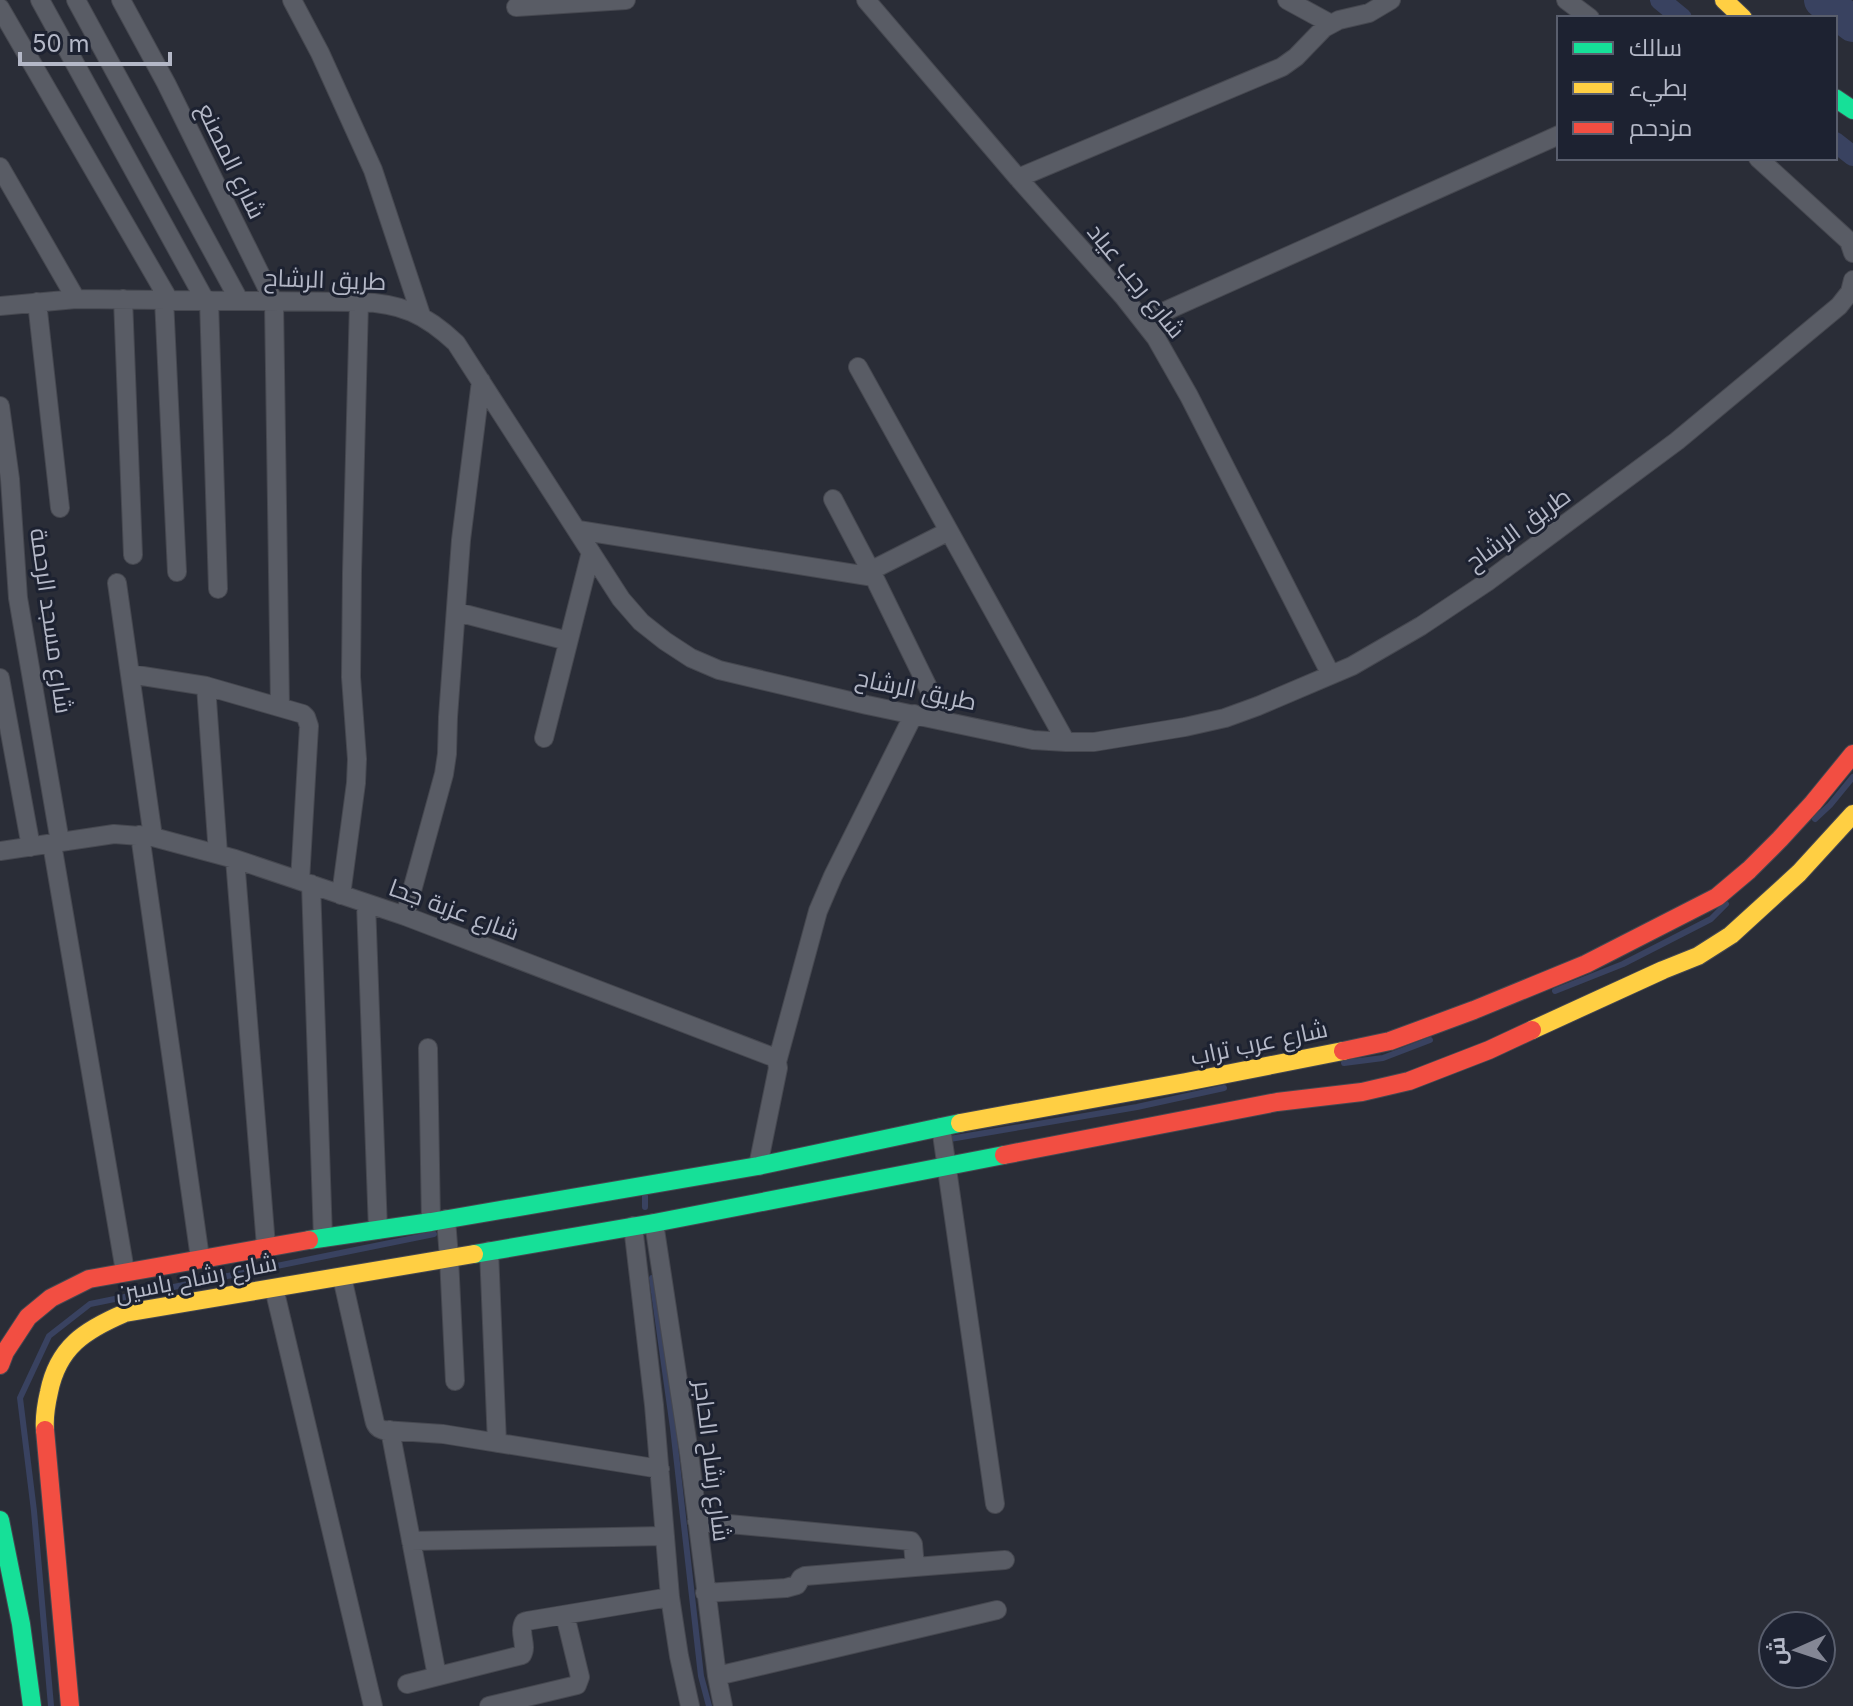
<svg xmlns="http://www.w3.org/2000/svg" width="1853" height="1706" font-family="Inter,Cairo,sans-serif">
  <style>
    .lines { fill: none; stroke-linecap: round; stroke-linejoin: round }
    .stream { stroke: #394260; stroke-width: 6 }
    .canal { stroke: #394260; stroke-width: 20 }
    .river { stroke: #394260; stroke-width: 36 }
    .street-casing { stroke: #464850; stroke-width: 20 }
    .fast-casing { stroke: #464850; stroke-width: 20 }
    .slow-casing { stroke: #464850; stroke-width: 20 }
    .jam-casing { stroke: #464850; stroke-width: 20 }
    .street { stroke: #595c65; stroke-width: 18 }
    .fast { stroke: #16e098; stroke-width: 18 }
    .slow { stroke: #ffcf43; stroke-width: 18 }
    .jam { stroke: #f24e42; stroke-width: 18 }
    .labels { text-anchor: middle; stroke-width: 6; stroke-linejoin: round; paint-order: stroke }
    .street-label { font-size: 24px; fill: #b4b8c7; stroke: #1d2231 }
  </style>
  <rect width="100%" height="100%" fill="#2a2d37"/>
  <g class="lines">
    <path class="stream" d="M1815,819L1830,805L1853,777
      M1555,991L1623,964L1711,919L1726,904
      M1344,1063L1383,1058L1430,1040
      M944,1140L1137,1107L1224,1088
      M645,1207V1196
      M652,1278L673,1428L701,1676L709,1706
      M51,1706L34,1511L20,1398L49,1336L90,1304L434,1234"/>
    <path class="canal" d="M1660,0L1682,18
      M1835,142L1853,156"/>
    <path class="river" d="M1822,0L1853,24"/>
    <defs>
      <path id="street" d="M40,0L205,300
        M76,0L239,300
        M121,0L166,83L274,302L280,707
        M292,0L320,53L373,170L421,315
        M866,0L1018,178L1123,296L1156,338L1189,396L1331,675
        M1287,0L1331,24
        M1566,0L1590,18
        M516,7L626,0
        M0,8L169,300
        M1758,158L1849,241L1853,253
        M0,167L76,299
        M1018,178L1282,67L1296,57L1324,28L1339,20L1369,13L1391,0
        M123,299L133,555
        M164,299L177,572
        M209,300L218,589
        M37,302L60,508
        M0,306L76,299L359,302C401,303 425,314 456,343L621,599L641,622L665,641L691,658L719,670L867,705L1033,740L1066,742H1094L1185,727L1225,718L1258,706L1352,666L1421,626L1487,582L1677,441L1839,306L1850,292L1853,280
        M1143,321L1559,135
        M858,367L1066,742
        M0,406L10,479L18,598L60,842
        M833,499L874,577L944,720
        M578,530L874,577
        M870,571L949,531
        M117,583L153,837
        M457,612L568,641
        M130,674L206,686L303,714L306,717L309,726L300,881
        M0,678L31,847
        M206,686L218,854
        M544,738L591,552
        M140,835L200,1258
        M52,844L125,1271
        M0,851L114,834L153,837L235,859L405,916L773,1057L777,1062L778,1068L758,1166
        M235,859L266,1246
        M311,884L323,1238
        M341,895L356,783L357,759L351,677L352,572L359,302
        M366,903L378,1230
        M405,916L444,774L447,754L448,717L461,540L481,381
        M428,1048L431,1222
        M777,1062L818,911L833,876L914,714
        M941,1127L995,1504
        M446,1219L449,1258L455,1381
        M654,1223L689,1453L717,1676L723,1706
        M633,1226L654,1405L670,1597L679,1656L690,1706
        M489,1251L497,1443
        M342,1277L374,1419C375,1425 377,1428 383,1430L443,1434L660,1469
        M274,1288L373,1706
        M390,1430L437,1676
        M697,1521L911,1541L913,1544L915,1567L1005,1560
        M411,1541L665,1536
        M705,1593L786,1588L797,1585L801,1578L805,1576L915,1567
        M717,1676L997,1610
        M407,1684L522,1655C528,1645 518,1633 524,1622L527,1621L670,1597
        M489,1706L577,1685L580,1677L565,1615"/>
      <path id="fast" d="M1835,98L1853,110
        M309,1240L431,1222L758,1166L960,1123
        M474,1254L654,1223L1004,1155
        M0,1520L21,1624L32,1706"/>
      <path id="slow" d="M1724,0L1743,18
        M1532,1030L1663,970L1698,956L1731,935L1799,873L1853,814
        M960,1123L1186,1082L1343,1051
        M45,1430C44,1418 46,1405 49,1392C58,1347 85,1330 125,1313L474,1254"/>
      <path id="jam" d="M1343,1051L1390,1041L1474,1010L1586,964L1717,897L1749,870L1780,839L1813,803L1853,754
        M1004,1155L1277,1102L1362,1092L1409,1081L1489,1050L1532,1030
        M0,1365L5,1352L28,1317L51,1298L89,1279L309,1240
        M45,1430L70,1706"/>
    </defs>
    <use href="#street" class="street-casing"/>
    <use href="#fast" class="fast-casing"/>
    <use href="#slow" class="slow-casing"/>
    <use href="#jam" class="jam-casing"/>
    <use href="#street" class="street"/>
    <use href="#fast" class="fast"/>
    <use href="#slow" class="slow"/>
    <use href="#jam" class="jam"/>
  </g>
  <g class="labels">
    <g class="street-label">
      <text transform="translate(231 161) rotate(64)" y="8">شارع المصنع</text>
      <text transform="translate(325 280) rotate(2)" y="8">طريق الرشاح</text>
      <text transform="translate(1136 281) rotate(51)" y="8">شارع رجب عياد</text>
      <text transform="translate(1518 529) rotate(-36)" y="8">طريق الرشاح</text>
      <text transform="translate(51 621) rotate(82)" y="8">شارع مسجد الرحمة</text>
      <text transform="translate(916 690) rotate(12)" y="8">طريق الرشاح</text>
      <text transform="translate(454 910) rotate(20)" y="8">شارع عزبة جحا</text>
      <text transform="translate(1259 1043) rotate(-12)" y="8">شارع عرب تراب</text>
      <text transform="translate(196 1278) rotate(-11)" y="8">شارع رشاح ياسين</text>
      <text transform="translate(712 1461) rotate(83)" y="8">شارع رشاح الحاجر</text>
    </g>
  </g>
  <rect x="1557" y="16" width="280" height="144" fill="#1d2231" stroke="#595e6d" stroke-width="2"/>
  <rect x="1573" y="42" width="40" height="12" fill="#16e098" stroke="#595e6d" stroke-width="2"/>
  <text x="1629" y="56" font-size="24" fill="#b4b8c7">سالك</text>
  <rect x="1573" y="82" width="40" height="12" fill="#ffcf43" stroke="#595e6d" stroke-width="2"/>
  <text x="1629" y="96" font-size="24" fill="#b4b8c7">بطيء</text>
  <rect x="1573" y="122" width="40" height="12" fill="#f24e42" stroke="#595e6d" stroke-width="2"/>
  <text x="1629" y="136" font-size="24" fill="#b4b8c7">مزدحم</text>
  <g transform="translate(1797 1650) rotate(267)"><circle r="38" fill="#1d2231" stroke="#595e6d" stroke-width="2"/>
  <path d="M0-6L14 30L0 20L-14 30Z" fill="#848795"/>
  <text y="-12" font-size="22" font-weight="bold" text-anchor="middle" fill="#b4b8c7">ش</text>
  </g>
  <path d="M20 52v12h150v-12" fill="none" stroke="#b4b8c7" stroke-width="4"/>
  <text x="32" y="52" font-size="24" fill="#b4b8c7" stroke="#1d2231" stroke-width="6" paint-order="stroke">50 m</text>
</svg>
